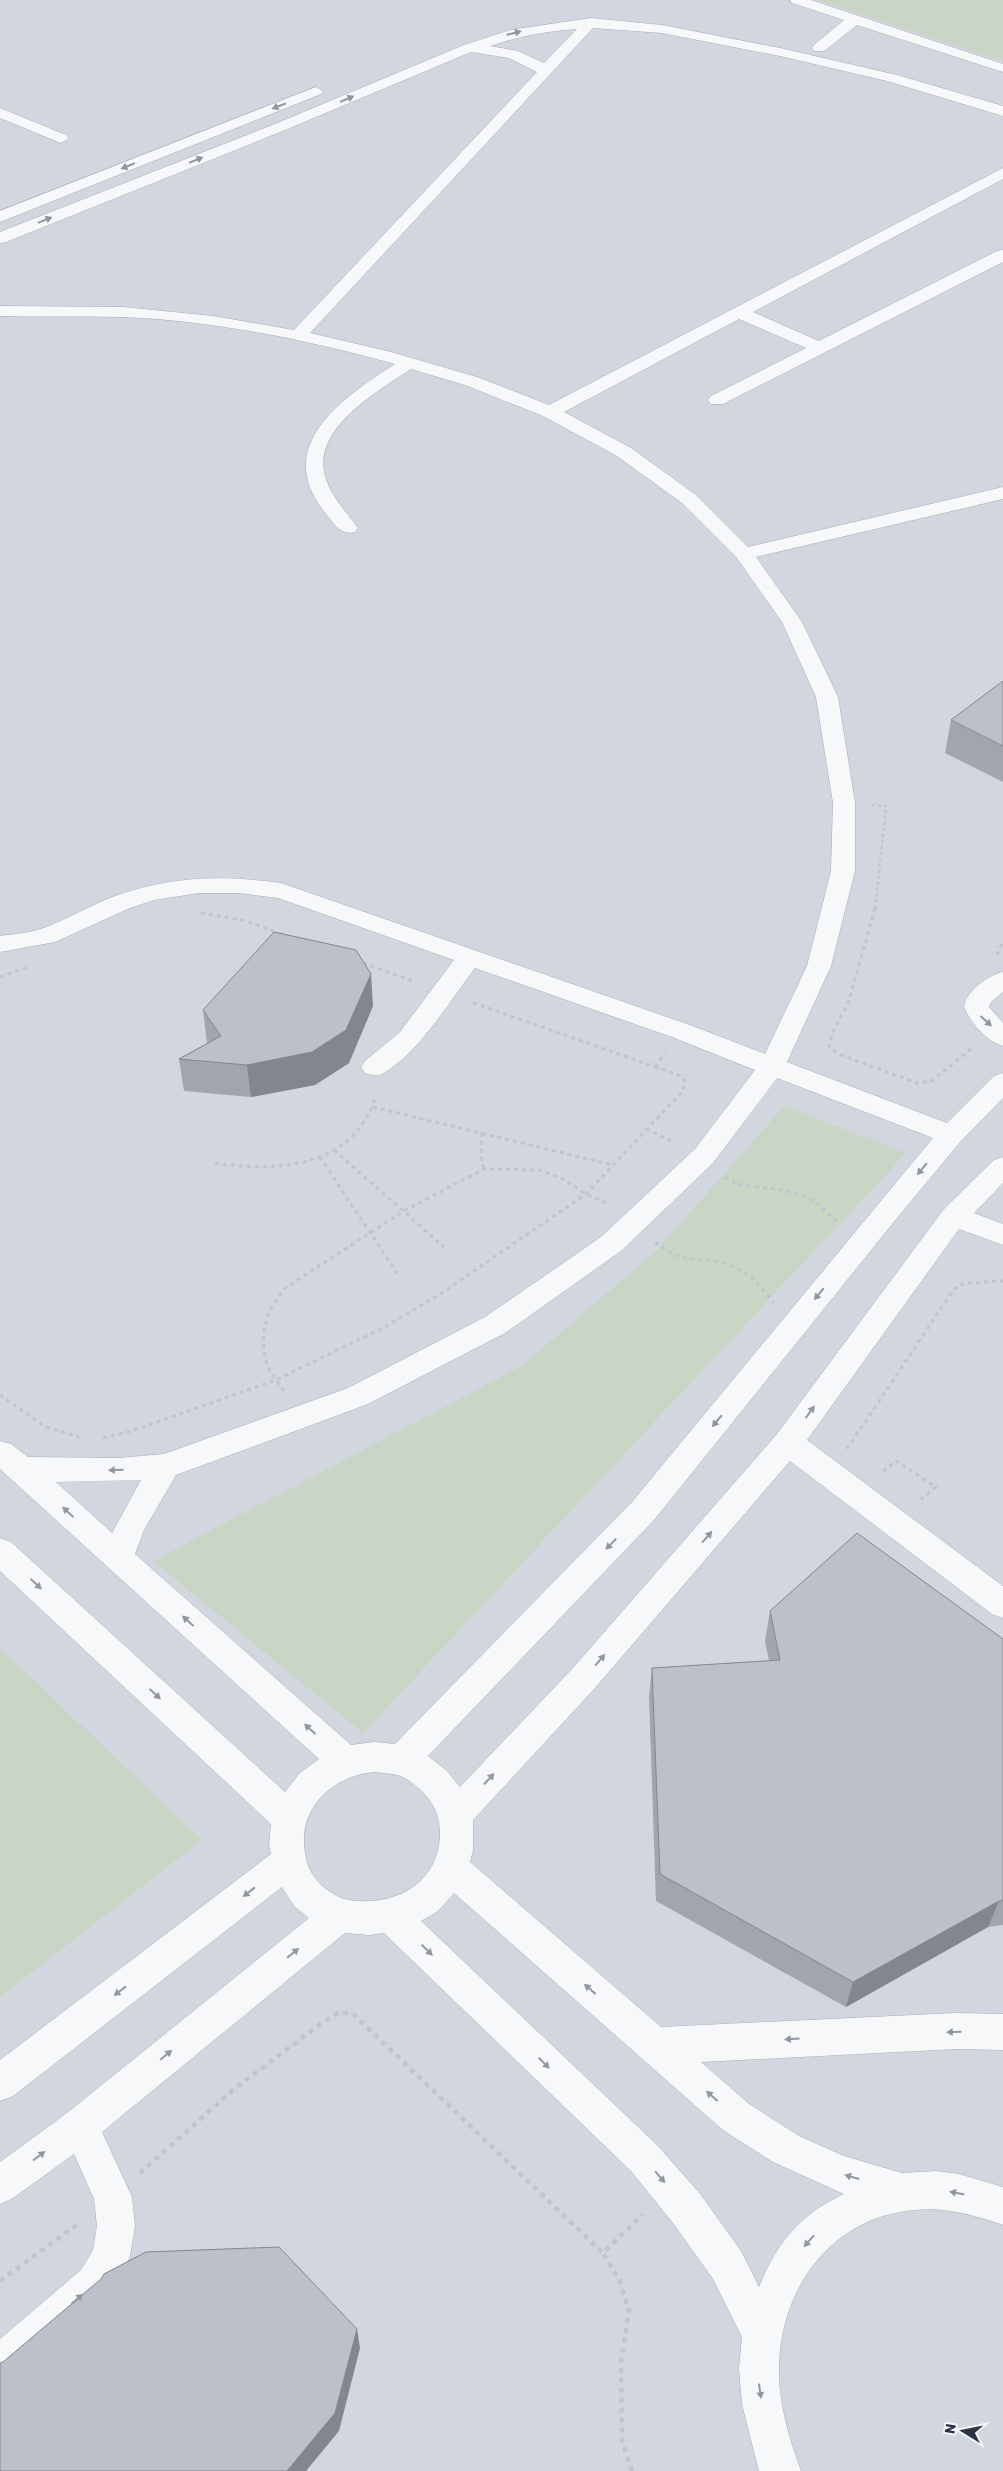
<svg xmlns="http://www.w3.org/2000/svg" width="1003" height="2471" font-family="Rubik,sans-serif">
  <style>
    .built { fill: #d2d6de }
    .green { fill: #c9d6c5 }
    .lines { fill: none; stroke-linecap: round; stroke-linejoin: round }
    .minor-casing { stroke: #a9aeb7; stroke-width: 1 }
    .path-far2 { stroke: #c2c5cb; stroke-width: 2.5; stroke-dasharray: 3 3; stroke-linecap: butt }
    .path-far1 { stroke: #c2c5cb; stroke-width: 3; stroke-dasharray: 4 4; stroke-linecap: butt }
    .path { stroke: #c2c5cb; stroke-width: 4.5; stroke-dasharray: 5 5; stroke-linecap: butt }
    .minor { fill: #f7f8fa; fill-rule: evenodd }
    .wall { fill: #a1a5ae }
    .shaded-wall { fill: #83868d }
    .building { fill: #bbc0ca; stroke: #83868d }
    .oneway { fill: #9196a0 }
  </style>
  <rect width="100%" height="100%" fill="#e4e7ec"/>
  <path class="built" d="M0,0H1003V2471H0Z"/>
  <path class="green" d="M818,0H1003V61Z
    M784,1106L906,1153L363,1733L153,1561L522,1366L656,1251Z
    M0,1648L202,1840L0,1997Z"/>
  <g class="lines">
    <defs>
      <path id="minor" d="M790,0H811L1003,64V72L857,25L824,51H814L812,48L814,45L844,20L792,3Z
        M591,18L662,25L780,48L897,75L1003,106V116L887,81L780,56L662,33L593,28L310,333L391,352L477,377L549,405L1003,168V179L753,312L819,341L997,251L1003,250V262L723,404H711L708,400L711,396L806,348L739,319L564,412L631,448L696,495L748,547L1003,487V499L756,557L802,622L838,697L855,803V871L831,966L787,1062L947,1123L994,1076L1003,1073V1098L960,1142L888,1229L654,1520L428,1756L447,1771L460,1787L573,1668L777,1434L944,1209L994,1160L1003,1157V1183L974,1213L1003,1224V1245L959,1229L807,1440L1003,1586V1618L992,1614L790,1461L595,1688L473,1820V1850L470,1862L661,2027L956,2013L1003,2014V2050L956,2049L701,2062L749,2104L799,2136L844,2156L902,2173L936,2171L959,2174L1003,2187V2225C974,2215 945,2207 914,2210C832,2217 780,2288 779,2367C778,2403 789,2438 801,2471H759L742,2404L739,2368L742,2337L713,2279L673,2223L631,2171L384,1933L369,1935L345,1933L102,2132L132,2197L135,2226L130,2256L109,2298L14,2379L0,2385V2339L81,2270L93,2250L97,2226L94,2199L74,2154L13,2198L0,2204V2162L67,2113L309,1918L294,1906L282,1887L13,2096L0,2101V2060L271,1854L269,1845L271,1824L0,1571V1538L11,1542L285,1792L300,1773L319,1759L0,1469V1441L11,1444L28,1457L118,1458L164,1454L348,1388L485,1317L601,1237L695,1149L755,1070L672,1037L475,968C450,1001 419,1052 384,1073C377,1077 372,1075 365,1073L361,1067L365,1061L400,1032L454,960L278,898L239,893H199L154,900L130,908L55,942L0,952V936C13,934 29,933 41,929C67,920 90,905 115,896C174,876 220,875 281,883L690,1025L765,1054L807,966L831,871L833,803L816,697L782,622L737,558L682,503L617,456L543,416L465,385L411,369C378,391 312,428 325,476C331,497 346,511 358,528L355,532C340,536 335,524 326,514C271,446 341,399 395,364C310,340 209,320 122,317C81,316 40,317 0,316V306L123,307L213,316L294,330L537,72L509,58L471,52L285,130L6,242L0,243V232L275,124L464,45L510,30ZM577,29L544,63L518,51L490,46C519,36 547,31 577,29ZM777,1078L933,1138L632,1502L395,1744L374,1742L351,1745L135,1554L144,1530L176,1475L368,1404L505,1333L621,1251L713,1163ZM141,1480L112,1533L56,1482ZM374,1772C381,1773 389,1773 397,1775C406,1777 415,1785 422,1791C435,1804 440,1817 440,1835C438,1885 394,1907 348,1900C338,1898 330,1892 322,1886C312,1876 307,1867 305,1853C297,1809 332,1776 374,1772ZM454,1893L723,2130L773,2162L844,2194C800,2214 777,2243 759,2287L741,2251L701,2195L657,2145L421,1921L438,1911Z
        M316,87L323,91L321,94L0,222V211Z
        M0,108L66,135L69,138L61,143L56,141L0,118Z
        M1003,972V992L991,1002L989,1007L1003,1023V1046C986,1041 971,1023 964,1007C967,990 987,976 1003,972Z"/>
    </defs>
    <use href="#minor" class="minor-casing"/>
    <path class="path-far2" d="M872,805L886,806L875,909"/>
    <path class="path-far1" d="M875,908L849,1001L833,1032L829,1046L838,1054L917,1083L932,1081L972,1048
      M201,913L243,920L284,935
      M997,955L1003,941
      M363,963L416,982
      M0,977L28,967
      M655,1067L665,1053
      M373,1107L613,1165
      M646,1129L675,1143
      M481,1133V1156L484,1169
      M334,1150L444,1247
      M320,1157L397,1273
      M215,1163C266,1171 337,1170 366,1118C370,1112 373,1104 376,1097
      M725,1177C734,1185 745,1185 758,1187C795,1191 815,1195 839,1225
      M655,1242C687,1269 704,1253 734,1267C751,1274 763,1290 774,1303
      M284,1391C278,1382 268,1371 266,1361C259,1332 267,1309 285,1288L404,1211L484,1169L539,1170L563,1179L586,1194L610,1205
      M0,1395L46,1427L79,1437
      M103,1438L132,1431L276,1380L381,1329L439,1295L586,1194L682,1092L686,1082L681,1076L471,1002
      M847,1449L954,1289L965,1283L1003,1281
      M883,1471L896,1461L936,1487L920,1500L923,1502"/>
    <path class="path" d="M140,2173L233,2090L322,2023L338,2013H352L603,2253
      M0,2281L79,2223
      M632,2471L622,2441L621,2361L629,2312L620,2281L603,2253L643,2214"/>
    <use href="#minor" class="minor"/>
  </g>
  <path class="wall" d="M1003,681V782L945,753L951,720Z
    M373,1006L349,1063L315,1085L251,1097L184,1091L179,1059L207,1043L203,1010Z
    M770,1611L1003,1639V1925L988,1927L846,2007L656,1901L649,1697L652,1668L769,1661L765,1641Z"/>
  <path class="shaded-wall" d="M371,974L373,1006L349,1063L315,1085L251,1097L247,1065Z
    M999,1901L988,1927L846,2007L853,1982Z
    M357,2329L360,2348L339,2431L306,2471H287Z"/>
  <path class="building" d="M1003,681V746L951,720Z
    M274,932L356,950L371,974L346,1030L312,1052L247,1065L179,1059L221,1036L203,1010Z
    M857,1533L1003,1639V1900L999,1901L853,1982L660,1874L652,1668L780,1660L770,1611Z
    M279,2247L357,2329L335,2413L287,2471H0V2363L3,2362L101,2279L104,2274L146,2252Z"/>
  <defs><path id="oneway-solid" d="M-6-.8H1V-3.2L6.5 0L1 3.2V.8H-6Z" transform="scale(1.25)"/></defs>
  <g class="oneway">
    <use href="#oneway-solid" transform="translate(514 33) rotate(-14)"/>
    <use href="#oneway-solid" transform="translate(347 99) rotate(-23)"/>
    <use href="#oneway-solid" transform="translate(279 106) rotate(159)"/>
    <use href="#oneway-solid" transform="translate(196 160) rotate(-22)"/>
    <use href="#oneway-solid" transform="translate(128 166) rotate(158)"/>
    <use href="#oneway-solid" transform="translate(45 220) rotate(-22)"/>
    <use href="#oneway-solid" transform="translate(986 1021) rotate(42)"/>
    <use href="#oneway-solid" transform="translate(922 1169) rotate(130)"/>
    <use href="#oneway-solid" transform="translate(819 1294) rotate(129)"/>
    <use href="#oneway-solid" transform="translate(810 1412) rotate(-54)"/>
    <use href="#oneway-solid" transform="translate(717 1421) rotate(130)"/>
    <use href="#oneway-solid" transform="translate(116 1470) rotate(178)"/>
    <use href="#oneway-solid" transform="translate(68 1512) rotate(-137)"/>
    <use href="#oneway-solid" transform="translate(707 1537) rotate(-49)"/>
    <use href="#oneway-solid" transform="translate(611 1544) rotate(134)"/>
    <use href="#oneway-solid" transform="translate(36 1584) rotate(43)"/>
    <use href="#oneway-solid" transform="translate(188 1621) rotate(-138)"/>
    <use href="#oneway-solid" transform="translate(600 1660) rotate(-49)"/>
    <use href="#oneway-solid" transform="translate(155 1694) rotate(43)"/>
    <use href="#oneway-solid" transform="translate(310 1729) rotate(-138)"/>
    <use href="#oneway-solid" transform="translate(489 1779) rotate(-47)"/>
    <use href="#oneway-solid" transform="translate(249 1892) rotate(142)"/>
    <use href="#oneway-solid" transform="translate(427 1950) rotate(44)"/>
    <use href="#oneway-solid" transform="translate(293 1953) rotate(-39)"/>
    <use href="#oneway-solid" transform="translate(590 1989) rotate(-139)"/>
    <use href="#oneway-solid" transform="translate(120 1991) rotate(142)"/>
    <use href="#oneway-solid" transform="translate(954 2032) rotate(179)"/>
    <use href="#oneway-solid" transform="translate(792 2039) rotate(177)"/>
    <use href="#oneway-solid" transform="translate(166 2055) rotate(-39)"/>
    <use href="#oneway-solid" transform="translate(544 2063) rotate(44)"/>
    <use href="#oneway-solid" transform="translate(712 2096) rotate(-139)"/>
    <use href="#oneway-solid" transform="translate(39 2156) rotate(-37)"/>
    <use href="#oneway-solid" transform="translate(660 2177) rotate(49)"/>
    <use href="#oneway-solid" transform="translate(852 2177) rotate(-164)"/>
    <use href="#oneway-solid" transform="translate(957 2193) rotate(-169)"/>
    <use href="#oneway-solid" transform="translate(809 2241) rotate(131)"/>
    <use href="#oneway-solid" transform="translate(77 2299) rotate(-41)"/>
    <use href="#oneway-solid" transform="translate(760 2391) rotate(82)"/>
  </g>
  <g transform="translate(963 2431) rotate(280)" stroke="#f4f6f9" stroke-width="4" paint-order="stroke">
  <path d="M0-4L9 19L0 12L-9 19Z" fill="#2b3445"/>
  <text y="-8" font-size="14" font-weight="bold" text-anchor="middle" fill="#2b3445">N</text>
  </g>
</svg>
